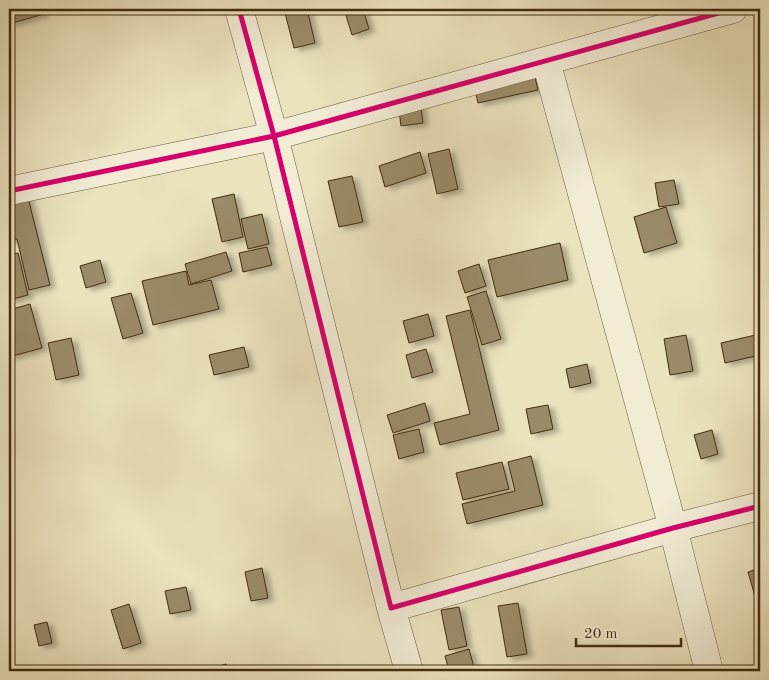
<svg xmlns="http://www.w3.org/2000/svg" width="769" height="680" font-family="'Old Standard TT',serif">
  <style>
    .building { fill: #9a8b6a; stroke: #432c0e; filter: url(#shadow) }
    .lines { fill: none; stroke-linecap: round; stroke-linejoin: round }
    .minor-casing { stroke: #6d5a3a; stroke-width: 29 }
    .minor { stroke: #f2ecd5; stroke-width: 28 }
    .cycleway-casing { stroke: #f2ecd5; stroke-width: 8 }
    .cycleway { stroke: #d6006c; stroke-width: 5 }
  </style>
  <defs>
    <filter id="shadow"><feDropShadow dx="5.5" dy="3" stdDeviation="2.5" flood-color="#0004"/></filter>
  </defs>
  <rect width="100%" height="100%" fill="#ebe2be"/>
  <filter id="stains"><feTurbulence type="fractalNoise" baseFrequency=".004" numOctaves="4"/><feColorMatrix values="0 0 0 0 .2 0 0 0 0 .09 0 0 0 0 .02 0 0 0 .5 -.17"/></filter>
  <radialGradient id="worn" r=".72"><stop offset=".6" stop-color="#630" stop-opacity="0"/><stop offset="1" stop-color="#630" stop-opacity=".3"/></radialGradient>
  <path class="building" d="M9,9H43L44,14L9,24Z
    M284,9H307L315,43L294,48Z
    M344,9H363L369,29L352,35Z
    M533,68L538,90L478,103L473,81Z
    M420,100L423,123L401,126L398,103Z
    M449,149L458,189L437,194L428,154Z
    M420,152L426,173L385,187L379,166Z
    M352,176L363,222L339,227L328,181Z
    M674,180L679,204L659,207L655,183Z
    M24,182L50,285L29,290L17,239L9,240V186Z
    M234,194L243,237L222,242L212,199Z
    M666,207L677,243L644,253L634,217Z
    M262,214L269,244L248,249L241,219Z
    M560,243L568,280L497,297L488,260Z
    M267,247L272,265L243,272L239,253Z
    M760,249V270L754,250Z
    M226,252L232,271L191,284L185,264Z
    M18,253L28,295L9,300V255Z
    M100,260L106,282L86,288L80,266Z
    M479,264L486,286L465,293L458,271Z
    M186,271L189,285L211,280L219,309L153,325L142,281Z
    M486,291L501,339L482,345L467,297Z
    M131,293L143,333L123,339L111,298Z
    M30,304L42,348L9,357V310Z
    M470,310L499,430L440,445L434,423L470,414L446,316Z
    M428,314L434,336L409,343L403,321Z
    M760,334V355L725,363L721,343Z
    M686,335L693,371L670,375L664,339Z
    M71,338L79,375L56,380L48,343Z
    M244,347L249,367L214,375L209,355Z
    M426,349L433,372L412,378L406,355Z
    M587,364L591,383L570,388L566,369Z
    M425,403L430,421L393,433L387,415Z
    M548,405L553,429L531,434L526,409Z
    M419,429L424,452L399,459L393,435Z
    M712,430L718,454L701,459L694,435Z
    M531,456L543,505L467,524L462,504L515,491L508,462Z
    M502,462L509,489L463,500L456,473Z
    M262,568L268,598L251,601L245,572Z
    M760,568V614L748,572Z
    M186,587L191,610L170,614L165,591Z
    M518,603L527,654L507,657L498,606Z
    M129,604L141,643L123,649L111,610Z
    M459,607L467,646L449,650L441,610Z
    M47,622L52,643L39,646L34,625Z
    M469,649L475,671H449L445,656Z
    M226,664L228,671H202Z"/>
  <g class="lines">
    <defs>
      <path id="minor" d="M239,9L274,136L391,608L673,528L760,506
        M546,61L673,528L709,671
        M9,191L274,136L733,9
        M391,608L409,671"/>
    </defs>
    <use href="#minor" class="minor-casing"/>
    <use href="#minor" class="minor"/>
    <defs>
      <path id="cycleway" d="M239,9L274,136L391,608L673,528L760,506
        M9,191L274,136L733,9"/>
    </defs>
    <use href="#cycleway" class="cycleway-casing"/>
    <use href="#cycleway" class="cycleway"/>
  </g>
  <rect width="769" height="680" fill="none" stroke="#ebe2be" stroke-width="30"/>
  <rect x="10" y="10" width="749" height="660" fill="none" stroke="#432c0e" stroke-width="2.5"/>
  <rect x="15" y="15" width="739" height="650" fill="none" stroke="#432c0e"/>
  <path d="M576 638v8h105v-8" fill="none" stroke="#432c0e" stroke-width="2.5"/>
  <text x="584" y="638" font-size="15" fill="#432c0e" stroke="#f2ecd5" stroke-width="4" paint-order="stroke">20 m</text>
  <rect width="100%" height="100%" filter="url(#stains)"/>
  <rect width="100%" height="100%" fill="url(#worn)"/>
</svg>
